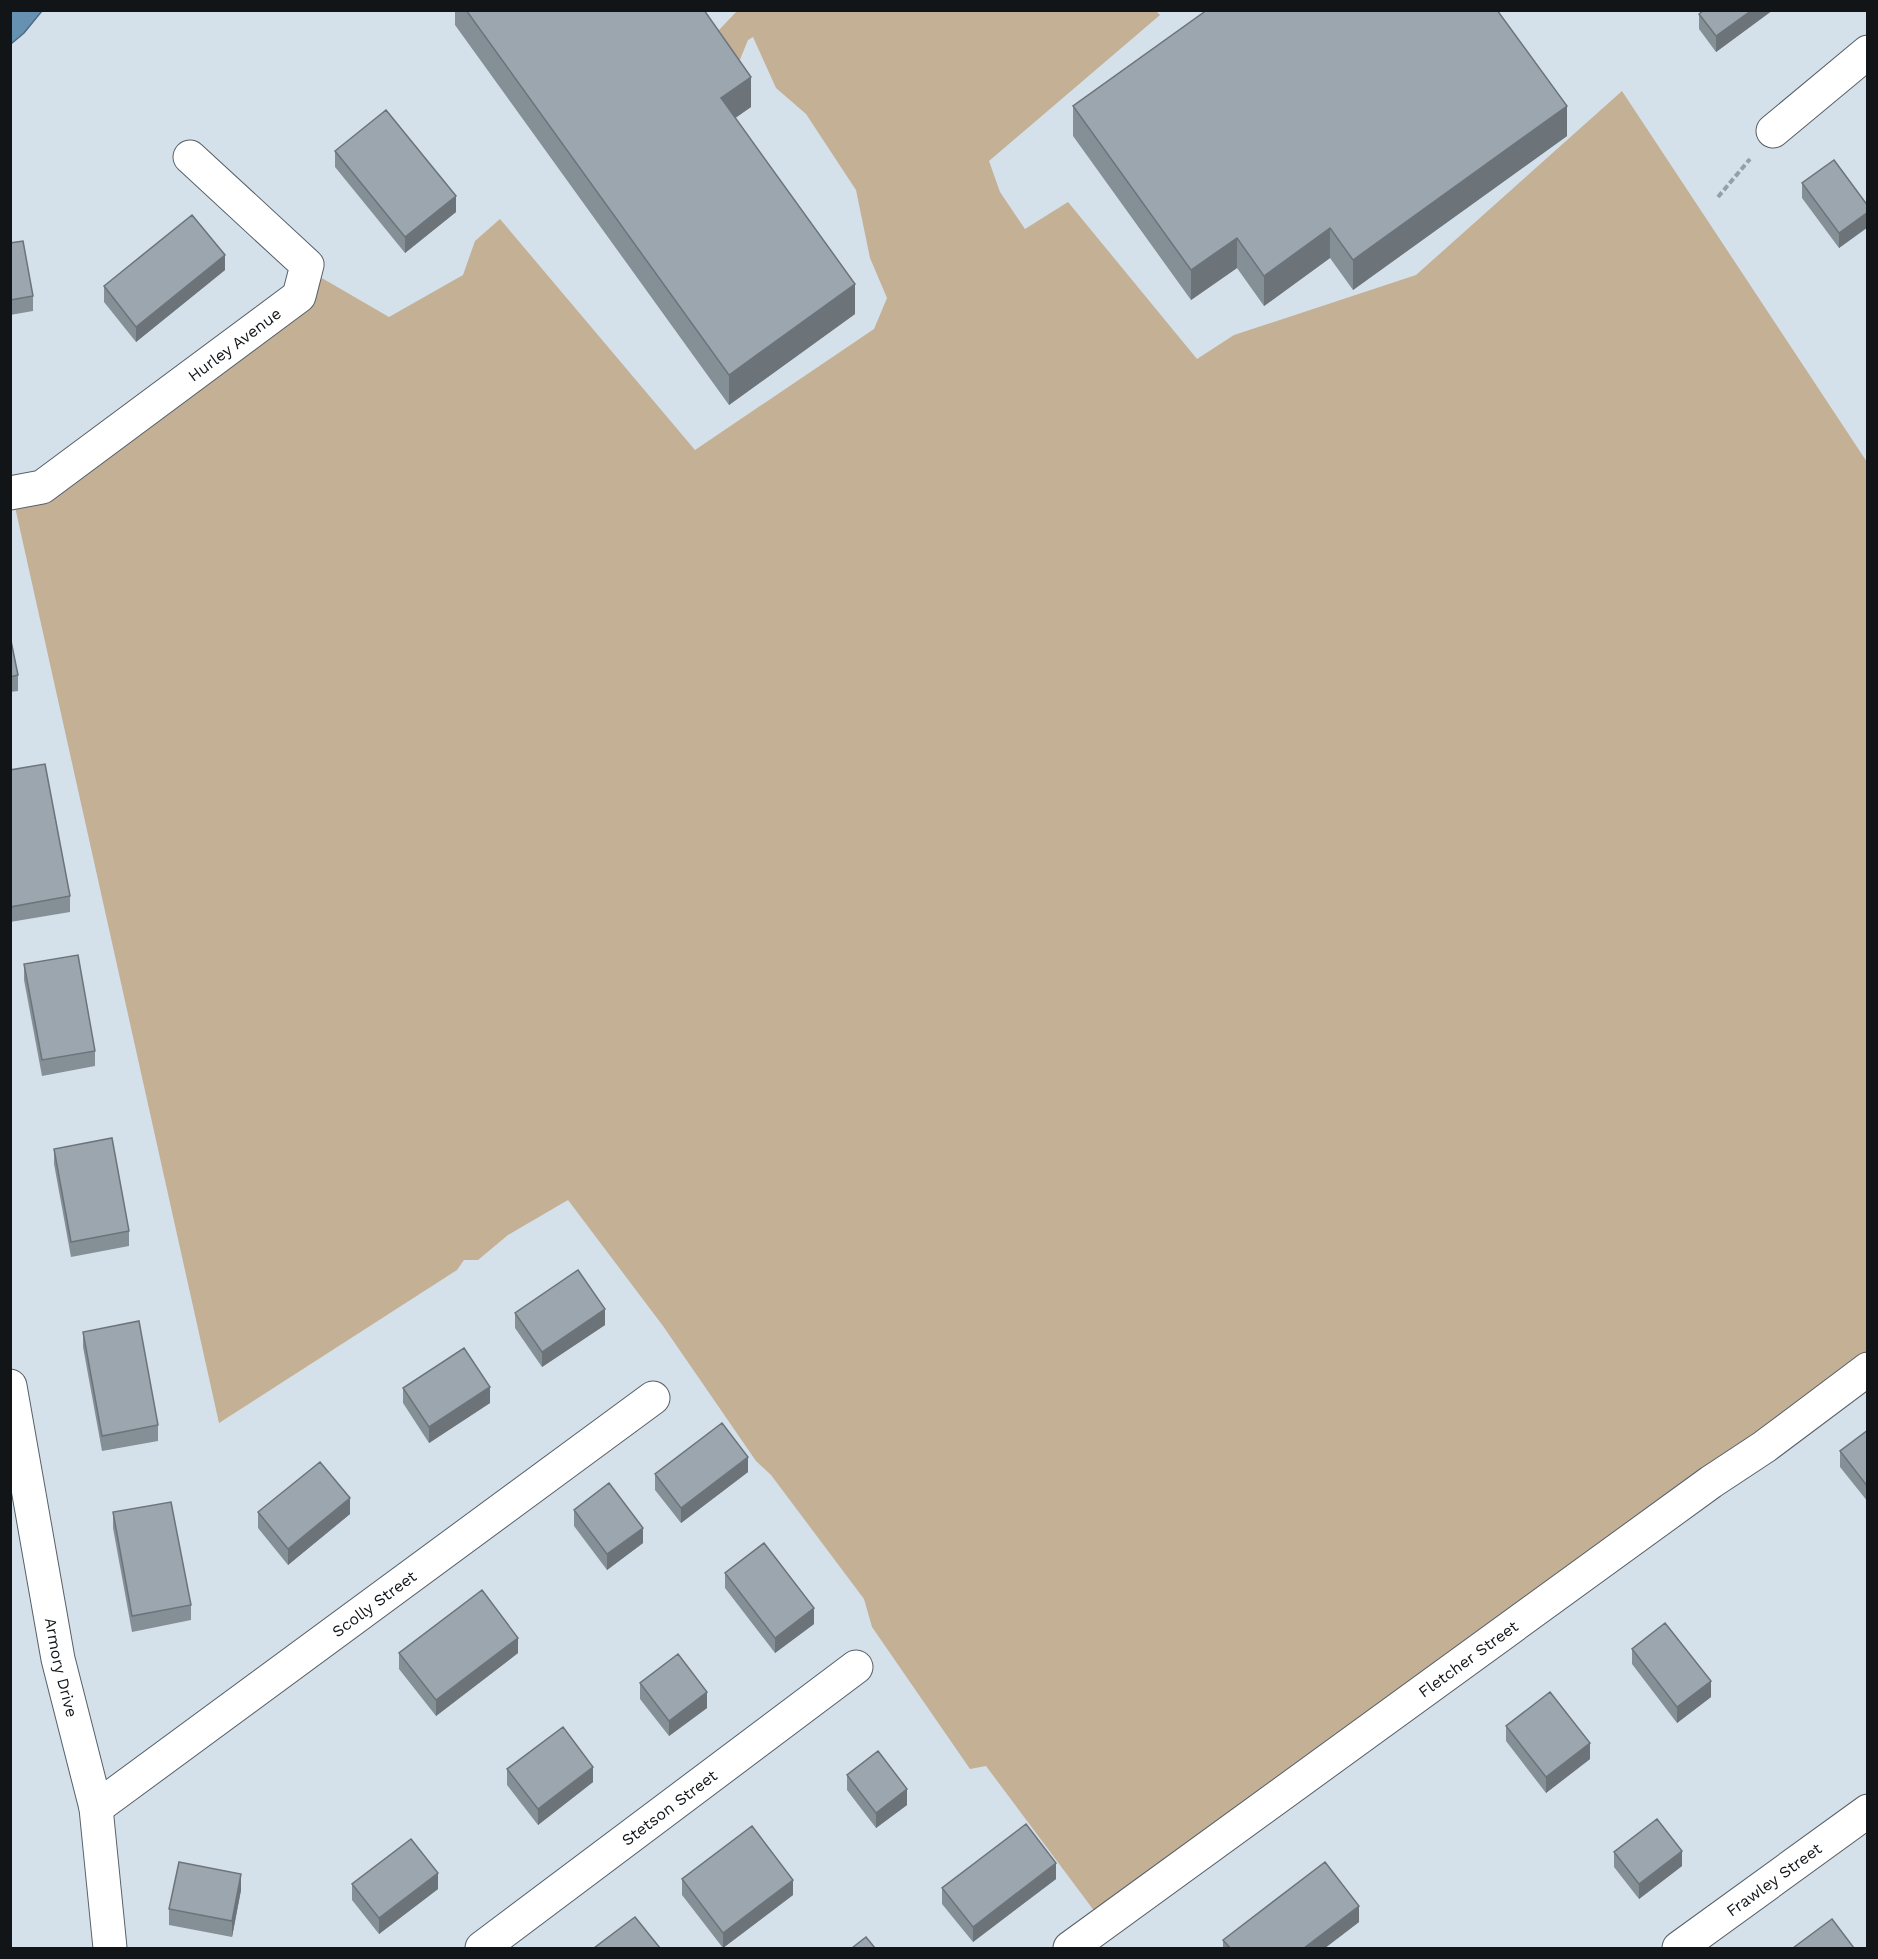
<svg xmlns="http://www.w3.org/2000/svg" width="1878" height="1959" font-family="'Work Sans',sans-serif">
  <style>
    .green { fill: #c4b095 }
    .water { fill: #6791b1; stroke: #4d6c83; stroke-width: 1.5 }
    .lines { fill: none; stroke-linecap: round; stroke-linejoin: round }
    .street-casing { stroke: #566068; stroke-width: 35 }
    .path { stroke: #969fa6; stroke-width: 4; stroke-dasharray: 6 3; stroke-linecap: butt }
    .street { stroke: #fff; stroke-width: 33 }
    .wall { fill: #858f96 }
    .shaded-wall { fill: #6c747a }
    .building { fill: #9ba6af; stroke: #6c747a; stroke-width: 1.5 }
    .labels { text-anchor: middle; stroke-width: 4.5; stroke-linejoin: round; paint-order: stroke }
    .street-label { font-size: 16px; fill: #111518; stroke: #e2eef7 }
  </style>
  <rect width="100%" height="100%" fill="#d5e1ea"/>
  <path class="green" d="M737,11H1156L1160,15L989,161L1000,192L1025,229L1068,202L1197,359L1234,335L1416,275L1622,91L1867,462V1365L1101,1920L986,1766L970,1769L872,1627L864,1599L771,1475L756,1461L663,1326L568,1200L508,1235L478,1260H464L457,1270L219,1423L13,498L308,270L389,317L463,275L475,241L500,219L695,450L874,329L887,298L870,258L856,190L806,114L776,88L753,37L748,40L739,62L719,30Z"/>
  <path class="water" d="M11,10L42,11L24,33L11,44Z"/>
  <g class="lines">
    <defs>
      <g id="street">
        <path d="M1773,131L1868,52"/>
        <path id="s1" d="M10,493L42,487L299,296L307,265L190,157"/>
        <path id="s2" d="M10,1386L58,1659L96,1808L110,1948"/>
        <path id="s3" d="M96,1808L653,1398"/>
        <path id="s4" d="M482,1948L856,1667"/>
        <path id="s5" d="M1070,1948L1711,1482L1764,1447L1868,1369"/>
        <path id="s6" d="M1679,1948L1868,1811"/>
      </g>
    </defs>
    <use href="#street" class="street-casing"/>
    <path class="path" d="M1718,197L1750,159"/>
    <use href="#street" class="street"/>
  </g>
  <path class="wall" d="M455,10H704L751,107L735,118L855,314L729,405L455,25Z
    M1204,10H1497L1567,136L1353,290L1330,258L1264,306L1237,268L1191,300L1073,136V106L1205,12Z
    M1773,10L1716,52L1699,29V14Z
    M335,151L456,212L405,253L335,167Z
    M1802,183L1868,206V227L1839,248L1802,198Z
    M10,243L33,296V311L10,315Z
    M225,270L136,342L104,302V286Z
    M10,636L18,675V691L10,692Z
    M10,770L70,896V912L10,922Z
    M24,964L95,1051V1066L42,1076L24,980Z
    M54,1149L129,1231V1246L71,1257L54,1164Z
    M515,1313L605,1325L542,1367L515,1328Z
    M83,1332L158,1425V1441L102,1451L83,1347Z
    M403,1388L490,1403L429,1443L403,1403Z
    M1868,1430V1502L1840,1467V1451Z
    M748,1472L681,1523L655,1490V1474Z
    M574,1510L643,1543L607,1570L574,1526Z
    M113,1512L191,1605V1620L132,1632L113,1528Z
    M258,1512L350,1514L288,1565L258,1528Z
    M725,1573L814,1624L775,1653L725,1588Z
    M1632,1649L1711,1697L1677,1723L1632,1664Z
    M399,1653H518L436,1716L399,1669Z
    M640,1683L707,1708L669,1736L640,1699Z
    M1506,1726L1590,1759L1546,1793L1506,1741Z
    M507,1769L593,1782L538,1825L507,1785Z
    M847,1775L907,1805L876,1828L847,1790Z
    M1614,1852L1682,1866L1639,1899L1614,1867Z
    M682,1879L793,1895L723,1948L682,1895Z
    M1056,1879L973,1942L942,1904V1888Z
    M352,1884L438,1889L379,1934L352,1900Z
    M241,1890L232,1937L169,1925V1909Z
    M1359,1922L1325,1948H1223V1940Z"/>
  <path class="shaded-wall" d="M1752,10H1773L1716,52V36Z
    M751,77V107L721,128V98Z
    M1567,106V136L1353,290V260Z
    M456,196V212L405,253V237Z
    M1868,212V227L1839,248V233Z
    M1330,228V258L1264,306V276Z
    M1237,238V268L1191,300V270Z
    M225,255V270L136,342V327Z
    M855,284V314L729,405V375Z
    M605,1309V1325L542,1367V1352Z
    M490,1387V1403L429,1443V1427Z
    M748,1457V1472L681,1523V1508Z
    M350,1498V1514L288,1565V1549Z
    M643,1528V1543L607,1570V1554Z
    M814,1608V1624L775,1653V1638Z
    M518,1638V1653L436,1716V1700Z
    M1711,1681V1697L1677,1723V1707Z
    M707,1692V1708L669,1736V1721Z
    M1590,1743V1759L1546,1793V1777Z
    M593,1767V1782L538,1825V1809Z
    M907,1789V1805L876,1828V1813Z
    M1682,1851V1866L1639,1899V1884Z
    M1056,1863V1879L973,1942V1927Z
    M438,1873V1889L379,1934V1918Z
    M241,1874V1890L232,1937V1921Z
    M793,1880V1895L723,1948V1933Z
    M1359,1906V1922L1325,1948H1304Z"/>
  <path class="building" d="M466,10H704L751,77L721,98L855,284L729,375Z
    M1207,10H1497L1567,106L1353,260L1330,228L1264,276L1237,238L1191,270L1073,106Z
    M1704,10H1752L1716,36L1699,14Z
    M386,110L456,196L405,237L335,151Z
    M1834,160L1868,206V212L1839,233L1802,183Z
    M192,215L225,255L136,327L104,286Z
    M23,241L33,296L10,300V243Z
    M10,636L18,675L10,677Z
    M45,764L70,896L10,907V770Z
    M78,955L95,1051L42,1060L24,964Z
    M112,1138L129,1231L71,1242L54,1149Z
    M578,1270L605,1309L542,1352L515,1313Z
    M139,1321L158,1425L102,1436L83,1332Z
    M464,1348L490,1387L429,1427L403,1388Z
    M722,1423L748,1457L681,1508L655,1474Z
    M1868,1430V1487L1840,1451Z
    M320,1462L350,1498L288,1549L258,1512Z
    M609,1483L643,1528L607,1554L574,1510Z
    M171,1502L191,1605L132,1616L113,1512Z
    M764,1543L814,1608L775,1638L725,1573Z
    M482,1590L518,1638L436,1700L399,1653Z
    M1665,1623L1711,1681L1677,1707L1632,1649Z
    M678,1654L707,1692L669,1721L640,1683Z
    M1550,1692L1590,1743L1546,1777L1506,1726Z
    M563,1727L593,1767L538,1809L507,1769Z
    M878,1751L907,1789L876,1813L847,1775Z
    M1657,1819L1682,1851L1639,1884L1614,1852Z
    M1026,1824L1056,1863L973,1927L942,1888Z
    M752,1826L793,1880L723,1933L682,1879Z
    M411,1839L438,1873L379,1918L352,1884Z
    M179,1862L241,1874L232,1921L169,1909Z
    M1325,1862L1359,1906L1304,1948H1230L1223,1940Z
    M635,1917L660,1948H594Z
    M1832,1919L1854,1948H1793Z
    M866,1937L875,1948H852Z"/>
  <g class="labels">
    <g class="street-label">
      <text dy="6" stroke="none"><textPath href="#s1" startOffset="272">Hurley Avenue</textPath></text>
      <text dy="6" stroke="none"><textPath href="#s3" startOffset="345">Scolly Street</textPath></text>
      <text dy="6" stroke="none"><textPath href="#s5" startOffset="492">Fletcher Street</textPath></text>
      <text dy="6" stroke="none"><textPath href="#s2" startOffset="286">Armory Drive</textPath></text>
      <text dy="6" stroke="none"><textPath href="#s4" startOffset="234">Stetson Street</textPath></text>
      <text dy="6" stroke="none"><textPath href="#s6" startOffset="117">Frawley Street</textPath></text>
    </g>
  </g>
  <rect width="1878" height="1959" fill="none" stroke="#111518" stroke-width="24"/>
</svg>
